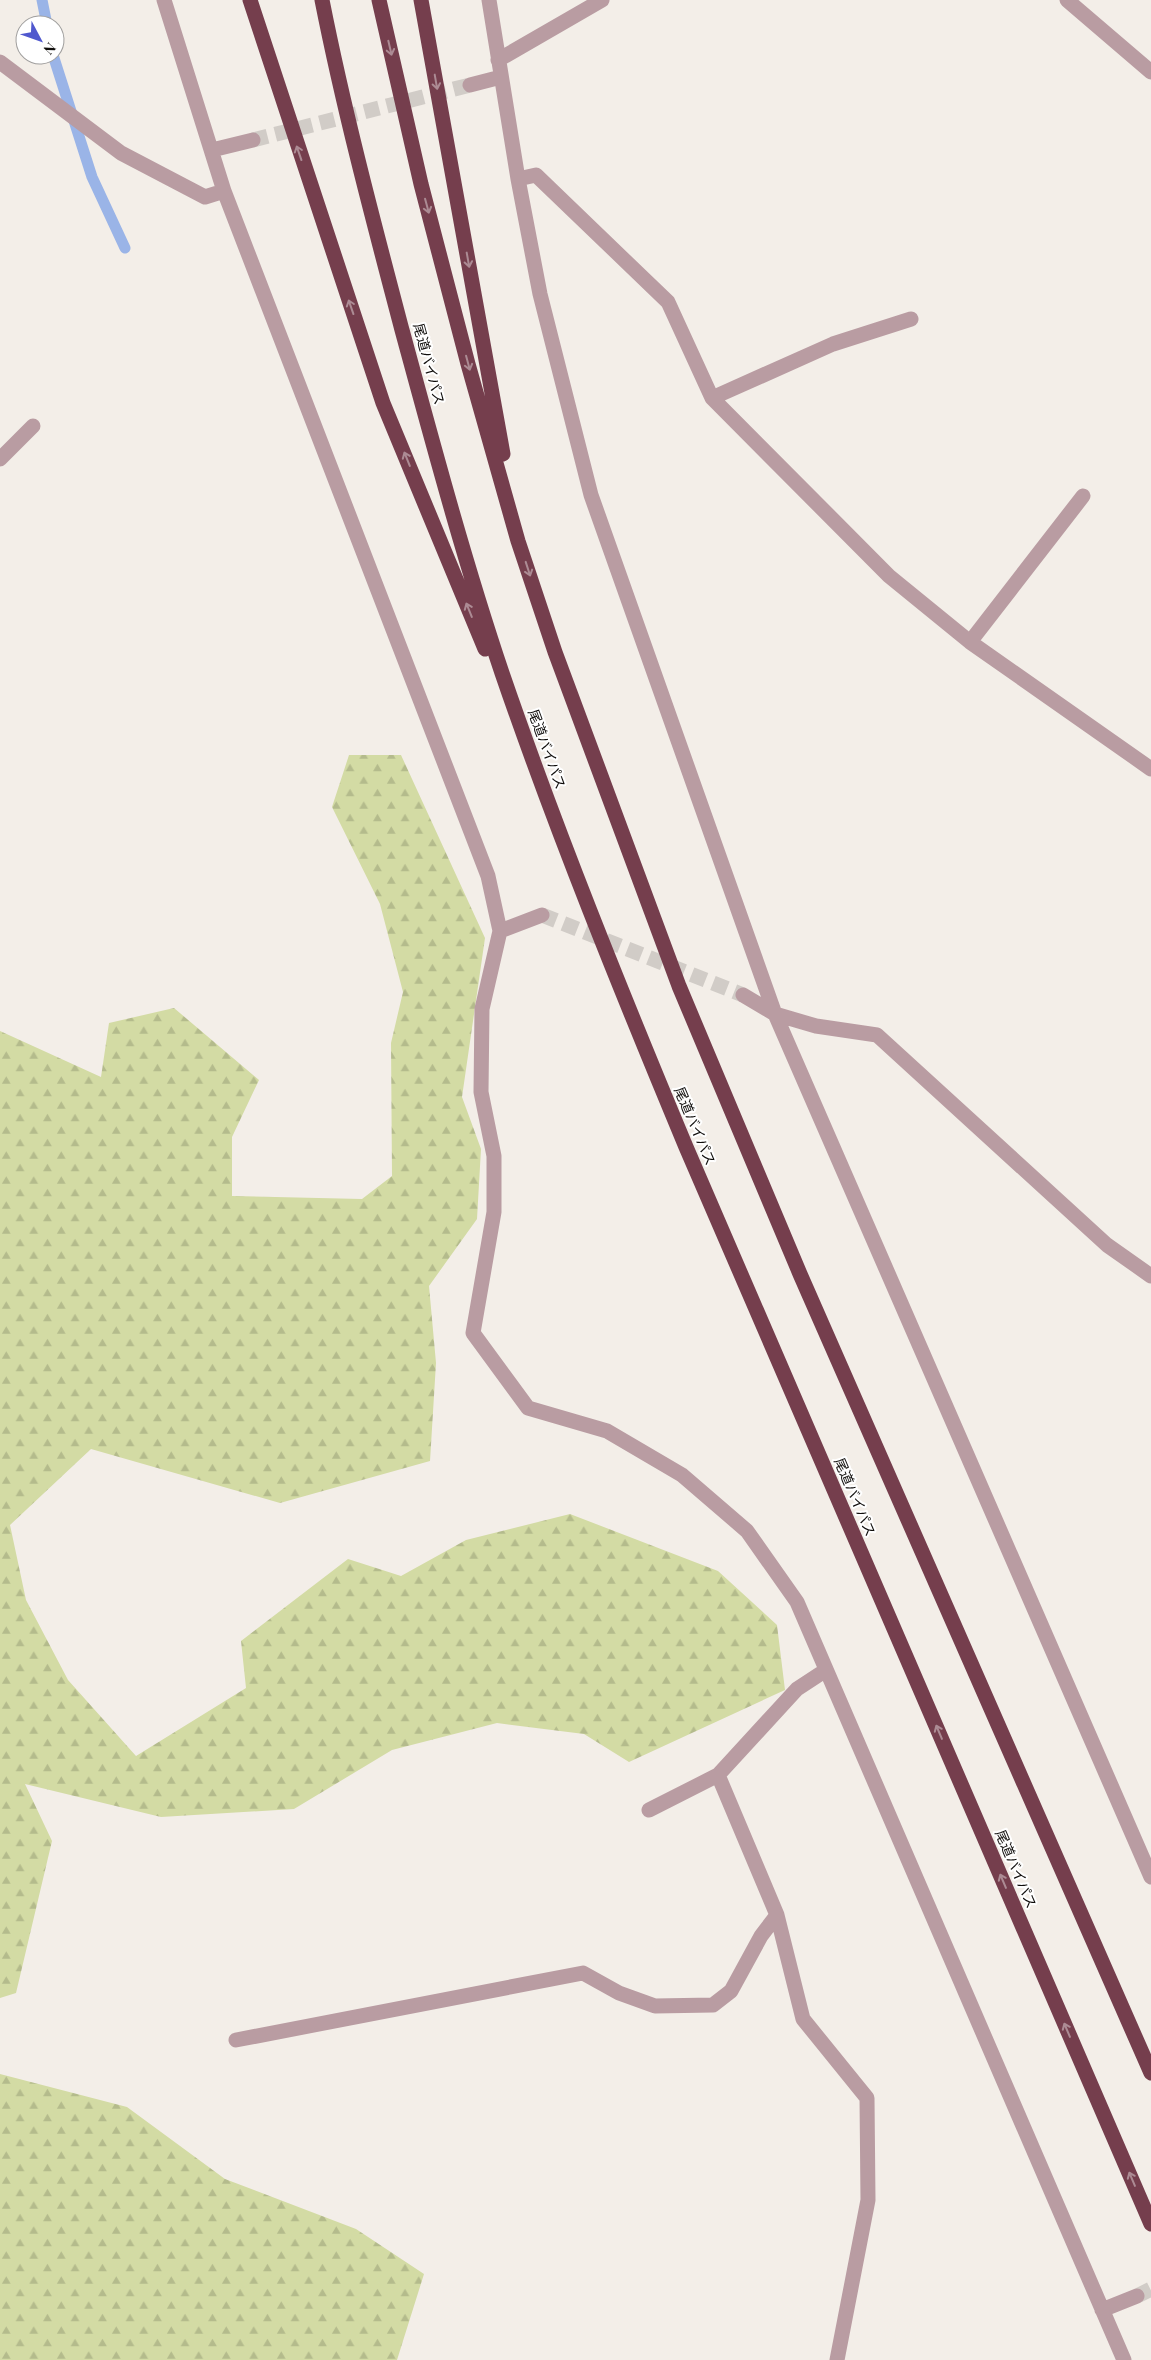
<svg xmlns="http://www.w3.org/2000/svg" width="1151" height="2360" font-family="'Playfair Display','Noto Sans JP',serif">
  <style>
    .forest { fill: url(#forest-firs) }
    .lines { fill: none; stroke-linecap: round; stroke-linejoin: round }
    .stream { stroke: #9ab4e7; stroke-width: 11 }
    .street-tunnel { stroke: #d1ccc7; stroke-width: 15; stroke-dasharray: 15 8; stroke-linecap: butt }
    .street { stroke: #b99ca2; stroke-width: 15 }
    .highway { stroke: #753e4d; stroke-width: 15 }
    .oneway { stroke: #ac8b94 }
    .labels { text-anchor: middle; stroke-width: 4; stroke-linejoin: round; paint-order: stroke }
    .street-label { font-size: 14px; fill: #0f0d0b; stroke: #fff }
  </style>
  <defs>
    <pattern id="forest-firs" width="22" height="20" patternUnits="userSpaceOnUse" patternTransform="scale(1.25)"><rect width="22" height="20" fill="#d3dba4"/><path d="M5 1l3.5 6h-7zM16 11l3.5 6h-7z" fill="#b4bb8c"/></pattern>
  </defs>
  <rect width="100%" height="100%" fill="#f3eee8"/>
  <path class="forest" d="M349,755H401L485,938L462,1097L481,1149L477,1219L429,1286L436,1363L430,1461L280,1503L91,1449L10,1525L26,1600L68,1680L136,1756L246,1688L241,1641L348,1559L401,1576L466,1540L570,1514L718,1571L777,1625L785,1690L629,1762L584,1734L497,1723L392,1750L294,1809L161,1817L25,1784L52,1841L16,1993L0,1998V1031L101,1077L109,1023L174,1008L259,1080L232,1137V1196L362,1199L392,1176L391,1043L403,992L380,904L332,807Z
    M0,2074L127,2107L225,2179L356,2229L424,2274L397,2360H0Z"/>
  <g class="lines">
    <path class="stream" d="M42,0L47,25
      M53,55L92,177L125,248"/>
    <path class="street-tunnel" d="M253,140L470,85
      M542,915L743,995
      M1137,2296L1151,2289"/>
    <path class="street" d="M164,0L224,191L488,876L500,931L482,1009L481,1092L494,1156V1212L473,1333L528,1408L607,1431L682,1475L747,1531L797,1602L1124,2360
      M489,0L518,179L540,294L591,495L775,1014L1151,1877
      M1067,0L1151,72
      M498,60L602,0
      M0,62L121,153L205,197L224,191
      M470,85L501,77
      M212,150L253,140
      M518,179L536,175L668,302L712,398L889,576L970,642L1151,769
      M712,398L833,344L911,319
      M0,459L33,426
      M970,642L1083,496
      M500,931L542,915
      M743,995L775,1014L816,1026L877,1035L1107,1245L1151,1276
      M718,1775L777,1915L803,2019L867,2098L868,2200L837,2360
      M649,1810L718,1775L797,1689L826,1670
      M236,2040L583,1973L619,1993L655,2006L713,2005L731,1991L761,1936L777,1915
      M1102,2310L1137,2296"/>
    <path class="highway" d="M250,0L383,403L485,649
      M322,0C344,111 373,220 402,330C433,444 464,560 502,673C557,833 621,991 686,1147L1151,2224
      M379,0L421,184L468,364L518,541L555,652L679,986L800,1274L1151,2073
      M421,0L503,454"/>
  </g>
  <defs><path id="oneway-shaft" d="M-6 0H5M1.5-3L5.5 0L1.5 3" fill="none" stroke-width="1.6" stroke-linecap="round" stroke-linejoin="round" transform="scale(1.25)"/></defs>
  <g class="oneway">
    <use href="#oneway-shaft" transform="translate(390 48) rotate(77)"/>
    <use href="#oneway-shaft" transform="translate(436 82) rotate(80)"/>
    <use href="#oneway-shaft" transform="translate(299 153) rotate(-109)"/>
    <use href="#oneway-shaft" transform="translate(427 206) rotate(75)"/>
    <use href="#oneway-shaft" transform="translate(468 260) rotate(80)"/>
    <use href="#oneway-shaft" transform="translate(351 307) rotate(-109)"/>
    <use href="#oneway-shaft" transform="translate(468 363) rotate(75)"/>
    <use href="#oneway-shaft" transform="translate(407 459) rotate(-112)"/>
    <use href="#oneway-shaft" transform="translate(528 569) rotate(72)"/>
    <use href="#oneway-shaft" transform="translate(469 610) rotate(-112)"/>
    <use href="#oneway-shaft" transform="translate(939 1732) rotate(-113)"/>
    <use href="#oneway-shaft" transform="translate(1003 1881) rotate(-113)"/>
    <use href="#oneway-shaft" transform="translate(1067 2030) rotate(-113)"/>
    <use href="#oneway-shaft" transform="translate(1132 2179) rotate(-113)"/>
  </g>
  <g class="labels">
    <g class="street-label">
      <text transform="translate(429 364) rotate(75)" y="5">尾道バイパス</text>
      <text transform="translate(547 749) rotate(70)" y="5">尾道バイパス</text>
      <text transform="translate(695 1126) rotate(67)" y="5">尾道バイパス</text>
      <text transform="translate(855 1497) rotate(67)" y="5">尾道バイパス</text>
      <text transform="translate(1016 1869) rotate(67)" y="5">尾道バイパス</text>
    </g>
  </g>
  <g transform="translate(40 40) rotate(131)"><circle r="24" fill="#ffffff" stroke="#9f9e9d"/>
  <path d="M0-4L9 19L0 12L-9 19Z" fill="#5058ce"/>
  <text y="-8" font-size="14" font-weight="bold" text-anchor="middle" fill="#0f0d0b">N</text>
  </g>
</svg>
